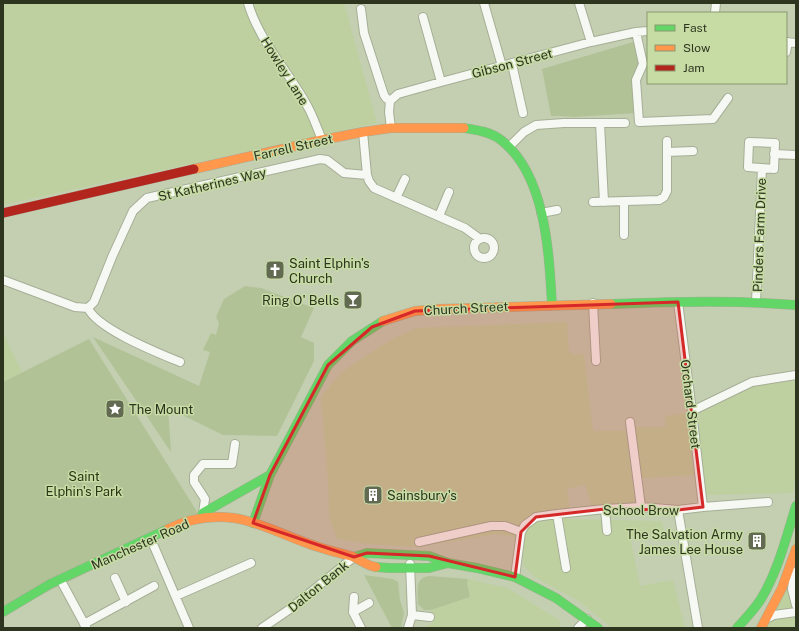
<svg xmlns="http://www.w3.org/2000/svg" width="799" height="631" font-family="'Public Sans',sans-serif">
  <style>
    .built { fill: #bed0a0 }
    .green { fill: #b2c297 }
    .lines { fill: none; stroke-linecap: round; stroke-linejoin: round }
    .street-casing { stroke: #a5ae96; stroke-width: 10 }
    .fast-casing { stroke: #a5ae96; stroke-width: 10 }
    .slow-casing { stroke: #a5ae96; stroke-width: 10 }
    .jam-casing { stroke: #a5ae96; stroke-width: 10 }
    .street { stroke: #f6f8f3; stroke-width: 8 }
    .fast { stroke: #63d668; stroke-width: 9 }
    .slow { stroke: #ff974d; stroke-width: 9 }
    .jam { stroke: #b3261e; stroke-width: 9 }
    .marked { fill: #d62828; fill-opacity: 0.2; stroke: #d62828; stroke-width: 3; stroke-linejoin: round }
    .labels { text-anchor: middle; stroke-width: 3; stroke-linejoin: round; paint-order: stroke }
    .street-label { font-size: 13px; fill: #2d351f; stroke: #c7dca4 }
    .poi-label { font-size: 13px; fill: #2d351f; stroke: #c7dca4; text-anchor: start }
    .park-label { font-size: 13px; fill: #2b3614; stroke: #c7dca4 }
  </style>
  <rect width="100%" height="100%" fill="#c4cfb1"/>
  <path class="built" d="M3,3H344L377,123L3,205Z
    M567,322L569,352L575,355L584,354L593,431H626L635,504L592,507L585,485L567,489L570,510L567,519L662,521L664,530L630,537L640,586L673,580L685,628H612L579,601L536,578L523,565L524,539L497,534L416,547L369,544L337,539L329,517L328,480L321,397L339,375L350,366L389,341L416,328Z
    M3,333L22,372L3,382Z
    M796,376V473L793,493L702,495L699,416L704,407L755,382Z
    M685,413L695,475L642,478L635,427H665L666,416Z
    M796,532V628H764Z
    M468,579L507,588L559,620L561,628H427L434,620L431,610L470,597L467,583Z"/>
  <path class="green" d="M633,42C643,51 638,98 637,113L574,117L562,116H551L542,69Z
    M245,286L261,288L314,308L301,337L314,343V361L277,436L223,435L168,408L171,452L93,337L199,386L210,352L203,350L211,333L216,335L219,323L216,317L224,299Z
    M89,339L201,518L3,613V382Z
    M364,575L393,579L398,582L400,600L404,613L401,628H392Z
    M429,576L468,579L467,583L470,597L431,610H424L418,604C418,592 414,578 429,576Z"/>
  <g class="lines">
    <defs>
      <path id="street" d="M248,3C260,43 290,73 309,109C314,119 318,130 322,140
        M484,3L502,66
        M579,3L591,42
        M361,9L364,33L384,95L386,98L390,101L389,112L391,128
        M715,13L716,3
        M423,17L441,82
        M636,32L643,64L636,80L639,122L713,119L728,98
        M786,42L796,43
        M786,52L788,42
        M512,64L523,113
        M390,101L398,94L441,82L591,42L636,32L648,31
        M600,123L604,202
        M363,132L367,175L369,181L374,188L465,228L480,239
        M749,142L775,143L774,169L748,167Z
        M509,147L524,132L536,125L564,123H625
        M667,152L693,151
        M774,154L796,155
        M396,198L405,179
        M624,201V235
        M593,202L659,200L664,197L667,191V141
        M541,213L557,210
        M439,216L449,192
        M474 248a10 10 0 1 1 20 0a10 10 0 1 1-20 0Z
        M3,280L75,307L88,308L94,302L112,257L133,211L147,198L320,159L327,160L344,173L367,175
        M678,302L692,411L703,507
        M756,302L762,168
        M593,303L596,361
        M88,308C97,329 158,353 180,362
        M692,411L752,382L796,375
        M630,422L641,507
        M605,509L607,531
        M678,510L698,628
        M203,513L205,499L194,482V475L203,464H232L235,444
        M557,514L566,568
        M150,537L189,628
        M419,542L491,526H505L521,532
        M410,564L412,615
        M794,572L792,589L796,605
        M515,577L521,532L525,525L536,517L557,514L605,509L641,507L678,510L703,507L768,502
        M115,578L126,602
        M60,579L86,627
        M176,596L251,563
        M354,597L353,612L369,603
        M353,612L361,628
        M768,618L774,615L796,612
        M84,624L154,586
        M262,628L290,609L354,557
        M408,628L412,615L430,617
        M578,628L587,619"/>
      <path id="fast" d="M464,128C477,130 491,132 501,140C546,175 549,253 552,305
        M611,304C673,302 734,300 796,305
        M201,518L203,513L270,475
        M253,523L270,475L328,365L352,341L383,321
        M354,557L367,553L429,556L448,563L477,568L515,577L556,598L598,628
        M376,567L389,568H429L448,563
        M3,612L50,584L168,529
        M737,628C745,619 754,610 761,599C778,571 786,538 796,506"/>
      <path id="slow" d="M194,169L322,140L363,132L391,128H464
        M383,321L415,311L439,309L611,304
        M168,529C188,519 211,515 234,518C256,521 282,534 304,542C319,548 335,552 351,556C360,559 366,566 376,567
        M761,628L782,588L796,549"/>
      <path id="jam" d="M3,213L194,169"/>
    </defs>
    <use href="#street" class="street-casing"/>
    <use href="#fast" class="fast-casing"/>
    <use href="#slow" class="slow-casing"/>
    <use href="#jam" class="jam-casing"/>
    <use href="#street" class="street"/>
    <use href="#fast" class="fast"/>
    <use href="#slow" class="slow"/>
    <use href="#jam" class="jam"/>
  </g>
  <path class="marked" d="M678,302L703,507L678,510L605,509L536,517L521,532L515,577L429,556L367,553L354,557L253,523L270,475L328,365L372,327L415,311Z"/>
  <defs>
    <symbol id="church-square" viewBox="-11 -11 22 22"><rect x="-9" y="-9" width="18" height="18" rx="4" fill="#626b52" stroke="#c7dca4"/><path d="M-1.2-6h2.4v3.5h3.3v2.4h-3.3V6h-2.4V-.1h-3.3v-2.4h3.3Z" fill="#fff"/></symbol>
    <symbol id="bar-square" viewBox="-11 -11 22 22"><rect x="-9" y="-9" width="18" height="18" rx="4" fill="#626b52" stroke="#c7dca4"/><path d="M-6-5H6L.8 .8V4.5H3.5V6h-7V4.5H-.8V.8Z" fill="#fff"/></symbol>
    <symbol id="sight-square" viewBox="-11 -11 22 22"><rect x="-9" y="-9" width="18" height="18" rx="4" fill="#626b52" stroke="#c7dca4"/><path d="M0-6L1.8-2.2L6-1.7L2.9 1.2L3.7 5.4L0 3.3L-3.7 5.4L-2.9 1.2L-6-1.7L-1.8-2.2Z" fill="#fff"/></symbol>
    <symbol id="building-square" viewBox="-11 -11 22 22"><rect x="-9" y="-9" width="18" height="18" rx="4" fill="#626b52" stroke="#c7dca4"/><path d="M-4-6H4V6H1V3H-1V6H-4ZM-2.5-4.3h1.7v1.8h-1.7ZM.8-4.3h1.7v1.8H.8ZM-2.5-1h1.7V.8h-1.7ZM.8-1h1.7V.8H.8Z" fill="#fff"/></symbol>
  </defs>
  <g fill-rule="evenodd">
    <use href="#church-square" x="264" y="259" width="22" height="22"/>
    <use href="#bar-square" x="342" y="289" width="22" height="22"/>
    <use href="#sight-square" x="104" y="398" width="22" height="22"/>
    <use href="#building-square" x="362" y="484" width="22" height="22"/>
    <use href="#building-square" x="746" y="530" width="22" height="22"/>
  </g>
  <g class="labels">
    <g class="street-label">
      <text transform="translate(512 63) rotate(-15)" y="5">Gibson Street</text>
      <text transform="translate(285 71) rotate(58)" y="5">Howley Lane</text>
      <text transform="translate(293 147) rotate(-13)" y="5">Farrell Street</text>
      <text transform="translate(212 184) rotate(-13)" y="5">St Katherines Way</text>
      <text transform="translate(759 235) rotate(-88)" y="5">Pinders Farm Drive</text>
      <text transform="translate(466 308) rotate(-3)" y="5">Church Street</text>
      <text transform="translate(691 404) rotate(83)" y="5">Orchard Street</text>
      <text x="641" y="515">School Brow</text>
      <text transform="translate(140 544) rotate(-24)" y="5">Manchester Road</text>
      <text transform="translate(318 586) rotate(-39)" y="5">Dalton Bank</text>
    </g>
    <g class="poi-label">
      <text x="289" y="268">Saint Elphin's<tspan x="289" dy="15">Church</tspan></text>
      <text x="339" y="305" text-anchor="end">Ring O' Bells</text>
      <text x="129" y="414">The Mount</text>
      <text x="387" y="500">Sainsbury's</text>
      <text x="743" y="539" text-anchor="end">The Salvation Army<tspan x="743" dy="15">James Lee House</tspan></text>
    </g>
    <g class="park-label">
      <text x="84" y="481">Saint<tspan x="84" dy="15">Elphin's Park</tspan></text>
    </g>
  </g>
  <rect width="799" height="631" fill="none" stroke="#2d351f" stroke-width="8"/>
  <rect x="647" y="12" width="140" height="72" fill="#c7dca4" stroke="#89996f"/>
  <rect x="655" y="25" width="20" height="6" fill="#63d668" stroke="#89996f"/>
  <text x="683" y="32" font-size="12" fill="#2d351f">Fast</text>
  <rect x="655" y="45" width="20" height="6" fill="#ff974d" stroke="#89996f"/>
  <text x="683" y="52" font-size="12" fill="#2d351f">Slow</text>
  <rect x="655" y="65" width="20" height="6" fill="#b3261e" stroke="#89996f"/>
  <text x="683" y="72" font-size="12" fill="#2d351f">Jam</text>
</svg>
